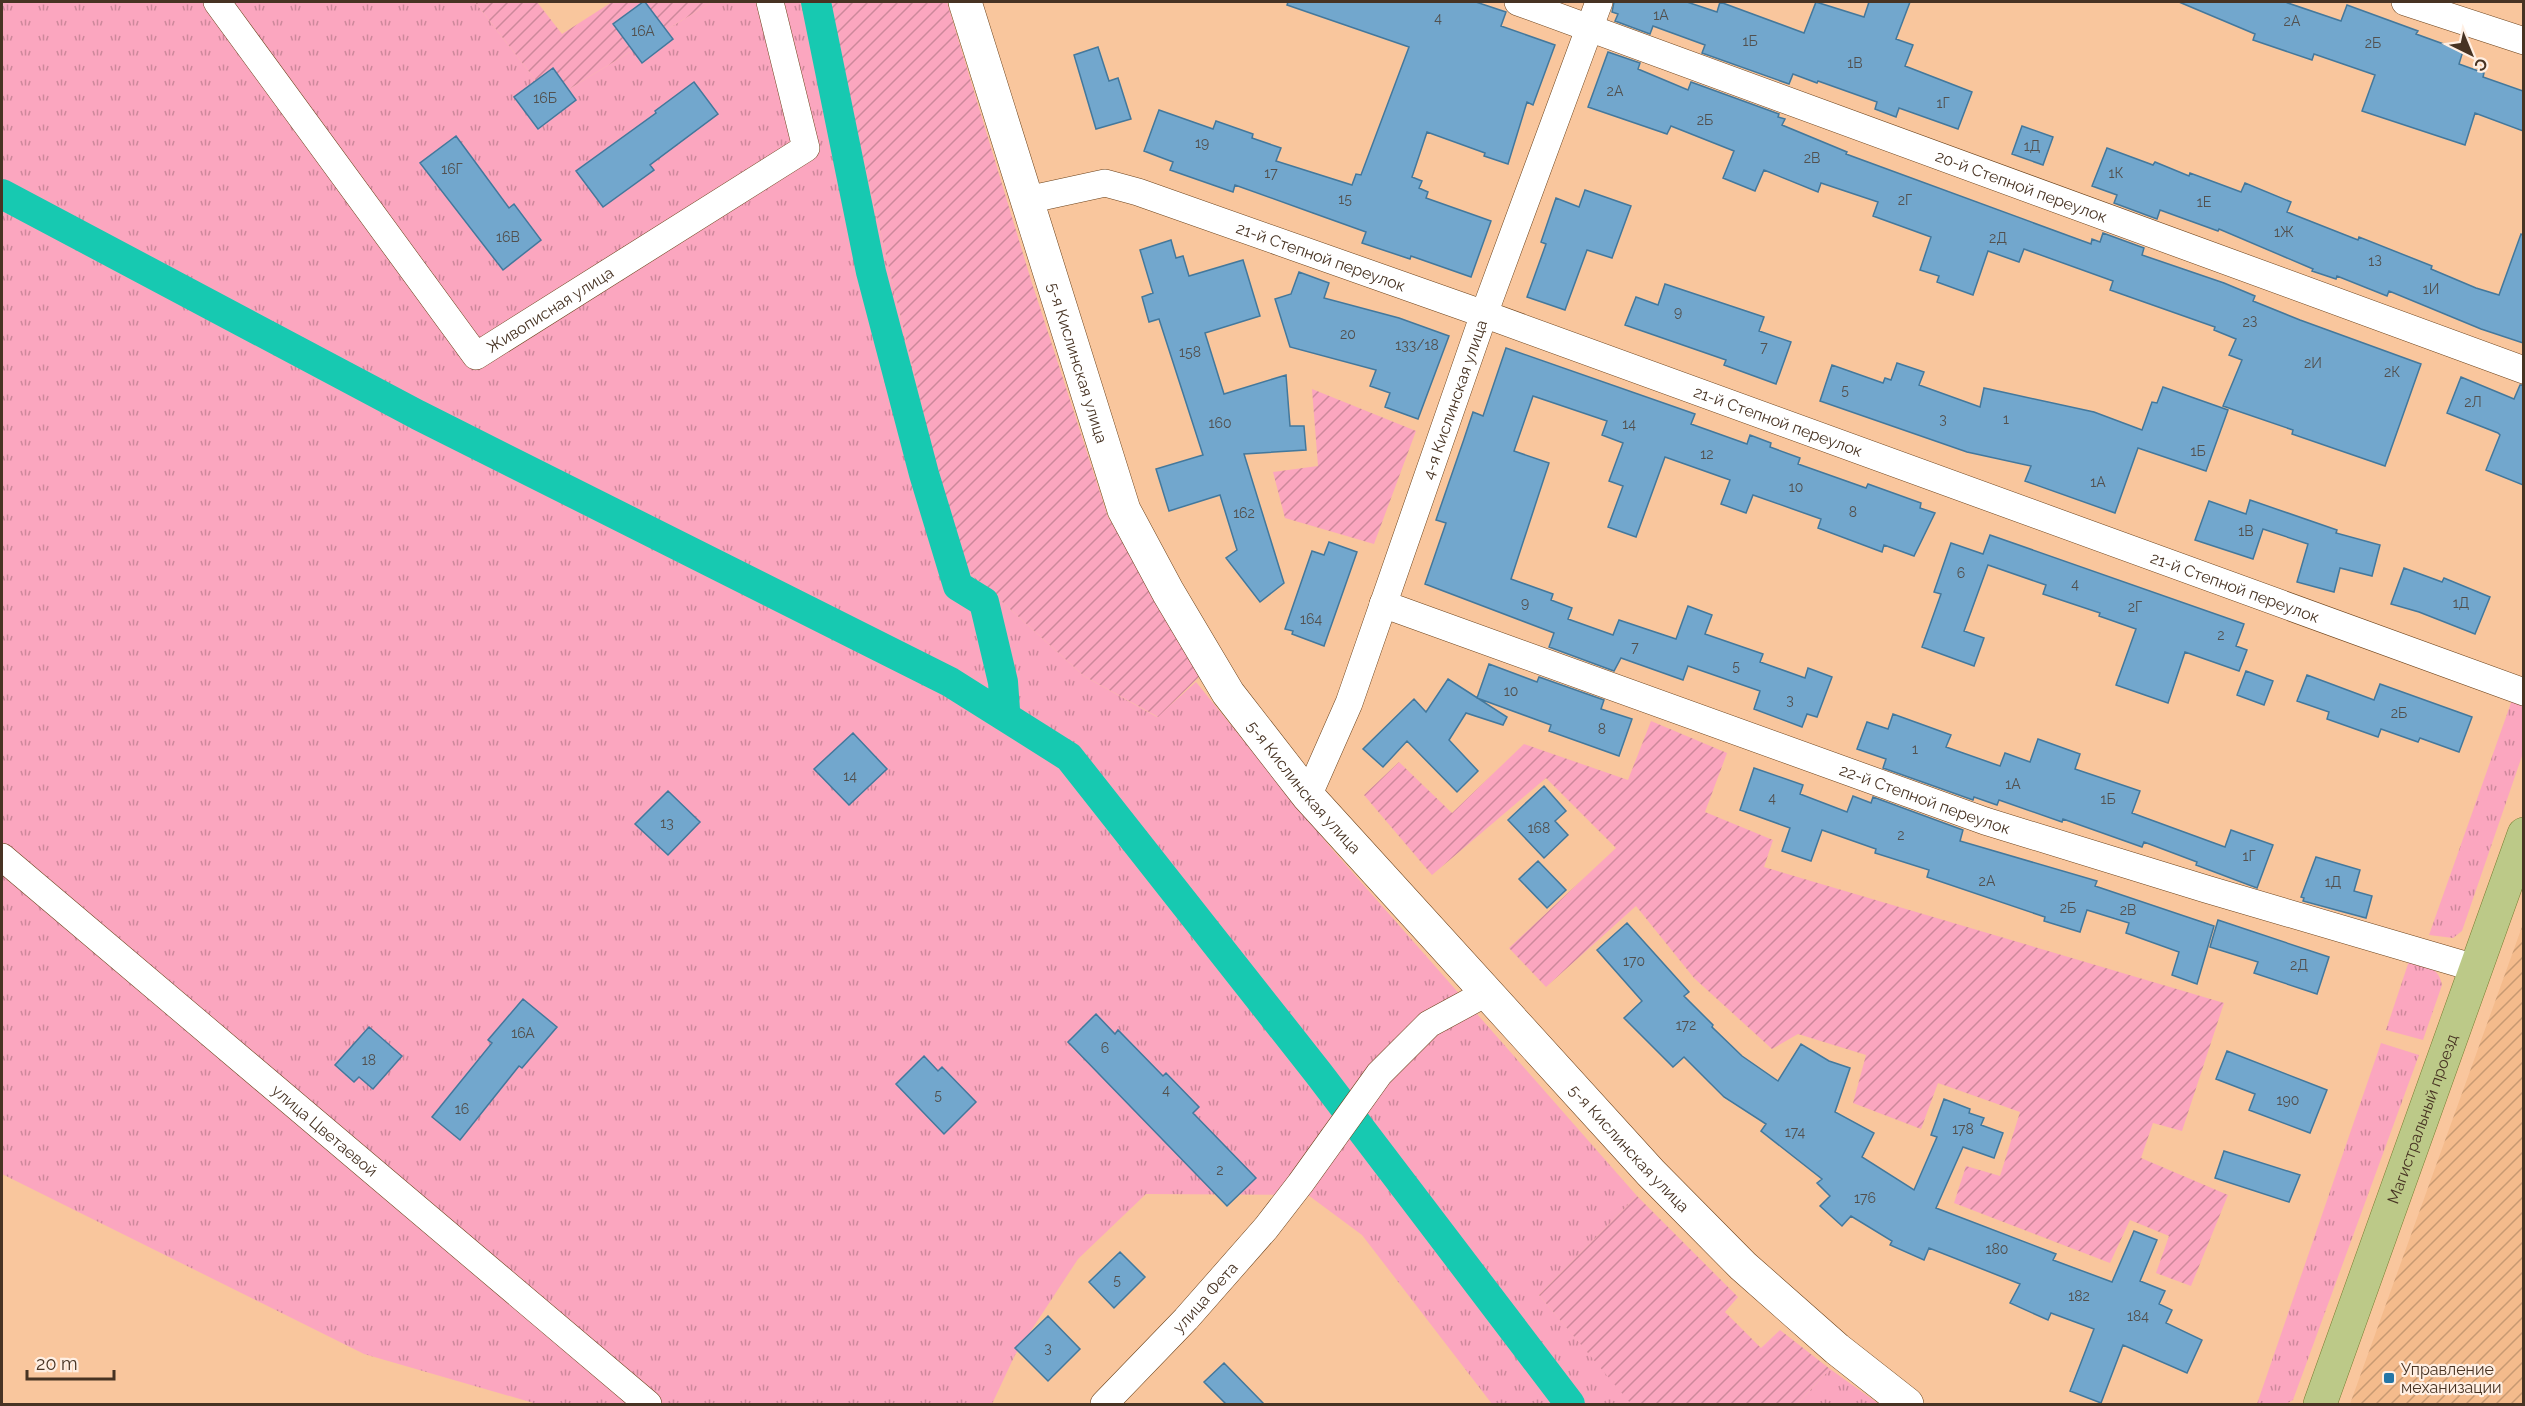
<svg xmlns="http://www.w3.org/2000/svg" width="2525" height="1406" font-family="Raleway,sans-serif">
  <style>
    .industrial { fill: url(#industrial-furrows) }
    .grass { fill: url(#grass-tufts) }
    .garden { fill: url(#garden-furrows) }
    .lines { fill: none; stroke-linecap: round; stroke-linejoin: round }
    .canal { stroke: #17c9b1; stroke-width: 30 }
    .building { fill: #72a7cd; stroke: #43789c; stroke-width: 1.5 }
    .minor-casing { stroke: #6b4119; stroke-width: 28 }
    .tertiary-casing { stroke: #6b4119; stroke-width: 34 }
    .primary-casing { stroke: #767d31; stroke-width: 34 }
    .minor { stroke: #fff; stroke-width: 27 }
    .tertiary { stroke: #fff; stroke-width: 33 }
    .primary { stroke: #bcc988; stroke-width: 33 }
    .poi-dot { fill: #2476a7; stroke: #ffefe3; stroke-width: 2 }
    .labels { text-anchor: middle; stroke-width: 4.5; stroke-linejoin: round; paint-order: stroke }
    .number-label { font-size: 14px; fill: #52504e }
    .street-label { font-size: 16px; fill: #473323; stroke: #ffefe3 }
    .poi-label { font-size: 16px; fill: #473323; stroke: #ffefe3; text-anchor: start }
  </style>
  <defs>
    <pattern id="industrial-furrows" width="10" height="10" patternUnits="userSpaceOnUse" patternTransform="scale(1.5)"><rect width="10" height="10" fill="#f4bb8c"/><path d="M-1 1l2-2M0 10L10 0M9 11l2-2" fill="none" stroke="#c79972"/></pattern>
    <pattern id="grass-tufts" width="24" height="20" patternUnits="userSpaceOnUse" patternTransform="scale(1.5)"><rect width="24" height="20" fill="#fba6bf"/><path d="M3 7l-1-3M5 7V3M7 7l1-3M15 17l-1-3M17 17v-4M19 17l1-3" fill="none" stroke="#cd889b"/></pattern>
    <pattern id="garden-furrows" width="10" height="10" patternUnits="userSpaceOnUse" patternTransform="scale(1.5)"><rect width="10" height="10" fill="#fba6bf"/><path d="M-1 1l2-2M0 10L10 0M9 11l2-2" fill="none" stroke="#cd889b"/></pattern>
  </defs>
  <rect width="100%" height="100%" fill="#f9c69d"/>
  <path class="industrial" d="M2523,924V1404H2350Z"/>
  <path class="grass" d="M2,2H475L551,100L712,2H826L959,563L1084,676L1157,717L1196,682L1332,849L1637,1196L1539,1295L1632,1404H1492L1362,1235L1308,1195L1146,1194L1078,1259L1015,1355L992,1404H537L364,1354L2,1174Z
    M2512,700L2523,705V753L2462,931L2453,938L2429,935Z
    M2410,958C2424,964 2439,967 2442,985L2423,1040L2386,1030Z
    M2381,1043L2419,1055L2293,1400L2286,1404H2257Z
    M1830,1369L1879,1404H1797Z"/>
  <path class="garden" d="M475,2H537L562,34L612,2H712L551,100Z
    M826,2H947L1031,280L1108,517L1204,672L1158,717L1084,676L959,563Z
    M1312,389L1416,431L1374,544L1285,518L1273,472L1318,466Z
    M1651,721L1727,753L1705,812L1773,840L1764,867L2224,1003L2182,1131L2153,1123L2141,1158L2228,1195L2191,1286L2156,1273L2169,1236L2130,1220L2110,1263L1954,1203L1966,1166L2000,1176L2020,1112L1938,1083L1921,1129L1853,1103L1866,1055L1798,1034L1772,1049L1694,978L1636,906L1546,987L1509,948L1616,848L1546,778L1432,875L1364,795L1399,762L1452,813L1524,744L1628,780Z
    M1637,1196L1738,1297L1725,1312L1761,1348L1780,1330L1830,1369L1797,1404H1631L1539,1295Z"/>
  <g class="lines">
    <path class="canal" d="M816,2L871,272L924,474L958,586L984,602L1003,682L1005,710L1001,714
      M2,194L418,415L950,682L1069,757L1319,1074L1570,1404"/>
  </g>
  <path class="building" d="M643,2H645L673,39L642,63L613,24Z
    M1288,2H1476L1506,12L1501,26L1555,45L1533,105L1527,102L1508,164L1484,156L1485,153L1427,132L1412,177L1422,181L1419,188L1428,192L1426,198L1491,221L1471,277L1411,256L1410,259L1362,243L1366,232L1313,213L1235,185L1233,192L1170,170L1173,162L1144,151L1159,110L1213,129L1216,121L1253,134L1252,138L1281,148L1276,161L1352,185L1356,174L1361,175L1409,47L1287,5Z
    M1614,2H1687L1717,12L1720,2L1804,33L1816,2L1864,17L1869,2H1910L1896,39L1913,45L1905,66L1972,92L1958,129L1899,108L1896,117L1875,109L1877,102L1818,81L1817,83L1793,74L1789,84L1702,53L1705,45L1653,26L1650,34L1615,21L1618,14L1612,12Z
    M2179,2H2285L2341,21L2347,5L2418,31L2416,34L2463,51L2459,64L2484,73L2483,77L2523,91V131L2475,113L2465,145L2362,111L2375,75L2314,54L2312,60L2253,40L2255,34Z
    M1098,47L1109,81L1118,78L1131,119L1096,129L1074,55Z
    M1608,52L1640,63L1638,69L1688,90L1691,82L1779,114L1778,117L1785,119L1782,125L1847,152L1846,154L2091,244L2092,239L2100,242L2103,233L2144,248L2142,255L2224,283L2255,296L2253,301L2300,320L2421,364L2385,466L2292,434L2293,430L2223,406L2242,360L2229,355L2236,339L2214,330L2215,327L2110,290L2113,281L2024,249L2019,262L1988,251L1973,295L1937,282L1939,276L1920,270L1931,237L1873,216L1878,202L1821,183L1818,192L1764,170L1755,191L1723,178L1734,151L1671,126L1667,134L1588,107Z
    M553,68L576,100L538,129L514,97Z
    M694,82L718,114L650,165L654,170L603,207L576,171L656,113L655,111Z
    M2022,126L2053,137L2043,165L2012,154Z
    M456,136L509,208L514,204L541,240L503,270L420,163Z
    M2107,148L2153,165L2155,162L2189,176L2190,173L2241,192L2245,183L2291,202L2287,212L2358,240L2359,237L2432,266L2431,269L2476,288L2499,295L2521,234L2523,235V343L2481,329L2389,291L2387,296L2337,276L2336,279L2312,271L2313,269L2219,229L2218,231L2160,210L2157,219L2114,203L2117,195L2092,186Z
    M1585,190L1631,206L1612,258L1587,250L1565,310L1527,297L1546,244L1541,242L1556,198L1579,207Z
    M1171,240L1176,258L1183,256L1189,276L1243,260L1260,316L1205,333L1224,394L1286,375L1290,426H1304L1306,450L1244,454L1284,583L1260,602L1226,558L1237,550L1220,495L1169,511L1156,469L1203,455L1159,319L1149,322L1142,297L1153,293L1140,250Z
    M1299,272L1329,283L1324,298L1399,318L1449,336L1418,419L1385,407L1390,393L1370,386L1376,370L1290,347L1275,299L1291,294Z
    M1665,284L1764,317L1759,331L1791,342L1776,384L1724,365L1726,360L1625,325L1636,297L1658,305Z
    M1506,348L1695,414L1691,424L1747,444L1750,435L1771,443L1770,447L1800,458L1798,464L1866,488L1868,484L1921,503L1920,508L1935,513L1914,556L1884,545L1882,552L1818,528L1821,519L1753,495L1746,513L1721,504L1730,480L1665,457L1636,537L1608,527L1623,486L1609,481L1623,443L1602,435L1607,421L1533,396L1514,451L1549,463L1511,579L1553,594L1551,600L1572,608L1568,619L1613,635L1619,620L1676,639L1688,606L1712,615L1705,634L1763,654L1760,662L1805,678L1808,668L1832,677L1817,717L1807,714L1802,727L1754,709L1760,691L1688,666L1683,680L1621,658L1614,671L1549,647L1554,633L1425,584L1446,523L1436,520L1464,439L1473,412L1483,416Z
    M1897,363L1924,372L1919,385L1980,407L1984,388L2094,412L2142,430L2152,402L2157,403L2163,387L2228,410L2206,471L2138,448L2115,513L2025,481L2031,466L1967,452L1820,401L1832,365L1883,383L1885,378L1891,380Z
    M2461,377L2514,399L2520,385H2523V485L2486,470L2500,435L2498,433L2447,413Z
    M2250,500L2337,530L2336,533L2380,545L2372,576L2340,568L2334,592L2297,582L2308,544L2263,529L2253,559L2195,540L2209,501L2246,514Z
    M1990,535L2244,624L2236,646L2247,650L2239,671L2185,652L2168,703L2116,685L2136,629L2099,616L2100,613L2043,594L2046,585L1988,565L1964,631L1984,638L1974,666L1922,647L1941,594L1934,592L1951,543L1983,554Z
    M1329,542L1357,552L1324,646L1292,634L1293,631L1285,629L1312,551L1324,555Z
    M2404,568L2442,582L2444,578L2490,597L2475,634L2419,612L2391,604Z
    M1489,664L1537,682L1539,677L1604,700L1601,709L1632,719L1619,756L1549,731L1551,725L1477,698Z
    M2246,671L2273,681L2264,705L2237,695Z
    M2307,675L2374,700L2380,684L2472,717L2459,752L2420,738L2418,742L2381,729L2378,737L2327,719L2329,712L2297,701Z
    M1448,679L1507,717L1503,725L1466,713L1449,740L1478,771L1457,792L1407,741L1383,767L1363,749L1414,699L1426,712Z
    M1893,714L1951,735L1946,747L2000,766L2005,753L2030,762L2038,739L2080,754L2075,769L2140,791L2132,813L2225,847L2231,830L2273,845L2257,888L2196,865L2197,862L2144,842L2142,847L2063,819L2062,822L1999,800L1997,805L1974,797L1973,800L1883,768L1886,759L1857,749L1867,722L1888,729Z
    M853,733L887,769L849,805L814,769Z
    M1754,768L1803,785L1800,794L1847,812L1853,796L1871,803L1873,797L1963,830L1960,841L2097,881L2095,886L2214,926L2197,984L2172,975L2179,952L2126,933L2129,923L2087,910L2080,932L2044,921L2045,917L1927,877L1929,870L1875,853L1876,849L1822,830L1811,861L1782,851L1790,828L1740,810Z
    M1544,786L1566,811L1555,821L1568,835L1544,858L1508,820Z
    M668,791L700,822L668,855L635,824Z
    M2316,857L2360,870L2354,891L2372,896L2366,918L2303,901L2304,898L2301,897Z
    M1538,861L1566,890L1547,908L1519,879Z
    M2218,920L2329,957L2317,994L2254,973L2258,962L2210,947Z
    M1627,923L1689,992L1684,996L1713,1025L1712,1027L1742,1056L1778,1081L1801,1044L1829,1061L1850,1068L1835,1112L1874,1133L1862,1157L1914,1190L1937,1137L1931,1135L1944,1099L1970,1109L1969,1113L1984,1118L1981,1125L2003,1133L1994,1158L1963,1147L1936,1208L2056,1254L2053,1260L2112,1282L2134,1231L2157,1240L2140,1281L2165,1291L2159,1304L2172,1310L2166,1323L2202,1340L2187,1373L2123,1345L2101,1403L2070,1391L2094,1329L2051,1313L2048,1320L2010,1303L2020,1284L1929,1248L1924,1260L1890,1245L1892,1241L1851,1216L1842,1226L1820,1206L1830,1196L1817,1183L1822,1179L1761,1131L1766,1124L1724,1097L1684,1057L1673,1067L1624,1018L1642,1001L1597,950Z
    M523,999L557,1027L522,1068L519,1066L460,1140L432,1117L492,1043L488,1040Z
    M1096,1014L1115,1034L1118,1030L1163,1076L1166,1073L1199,1107L1193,1113L1256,1178L1227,1206L1068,1042Z
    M369,1027L402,1056L373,1089L359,1077L354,1082L335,1065Z
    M2227,1051L2327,1090L2310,1133L2249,1110L2255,1094L2216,1079Z
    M924,1056L938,1071L942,1067L976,1102L944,1134L896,1084Z
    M2224,1151L2300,1175L2289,1202L2215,1178Z
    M1120,1252L1145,1277L1114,1308L1089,1282Z
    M1048,1316L1080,1349L1048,1381L1015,1348Z
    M1224,1363L1264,1404H1226L1204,1382Z"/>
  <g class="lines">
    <defs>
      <g id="minor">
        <path id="s1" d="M217,2L476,356L806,148L770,2"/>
        <path id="s2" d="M1518,2L2524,370"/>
        <path d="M2405,2L2524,41"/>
        <path id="s3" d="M1027,200L1105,183L1138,192L1484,314L2524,692"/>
        <path id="s4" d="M1383,604L1985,821L2206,889L2475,968"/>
        <path id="s5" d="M1308,796L1349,703L1484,314L1599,2"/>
        <path id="s6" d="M2,857L648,1404"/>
        <path id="s7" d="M1104,1404L1186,1319L1266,1228L1300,1184L1379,1074L1429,1024L1486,993"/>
      </g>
      <g id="tertiary">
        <path id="s8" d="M965,2L1124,510L1168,592L1228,693L1308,796L1651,1173L1743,1266L1837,1349L1907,1404"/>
      </g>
      <g id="primary">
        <path id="s9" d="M2320,1404L2524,834"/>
      </g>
    </defs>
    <use href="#minor" class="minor-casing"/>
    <use href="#tertiary" class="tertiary-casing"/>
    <use href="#primary" class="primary-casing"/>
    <use href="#minor" class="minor"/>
    <use href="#tertiary" class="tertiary"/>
    <use href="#primary" class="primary"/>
  </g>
  <rect class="poi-dot" x="2383" y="1372" width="12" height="12" rx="3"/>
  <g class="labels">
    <g class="number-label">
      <text x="1661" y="20">1А</text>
      <text x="1438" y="23">4</text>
      <text x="2292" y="26">2А</text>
      <text x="643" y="36">16А</text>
      <text x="1750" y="46">1Б</text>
      <text x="2373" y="48">2Б</text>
      <text x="1855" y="68">1В</text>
      <text x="1615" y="96">2А</text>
      <text x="545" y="103">16Б</text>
      <text x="1943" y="108">1Г</text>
      <text x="1705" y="125">2Б</text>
      <text x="1202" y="148">19</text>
      <text x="2032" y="151">1Д</text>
      <text x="1812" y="163">2В</text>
      <text x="452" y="174">16Г</text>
      <text x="1271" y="178">17</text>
      <text x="2116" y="178">1К</text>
      <text x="1345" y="204">15</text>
      <text x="1905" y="205">2Г</text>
      <text x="2204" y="207">1Е</text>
      <text x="2284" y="237">1Ж</text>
      <text x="508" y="242">16В</text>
      <text x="1998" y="243">2Д</text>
      <text x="2375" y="266">1З</text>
      <text x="2431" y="294">1И</text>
      <text x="1678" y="317">9</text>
      <text x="2250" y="327">2З</text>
      <text x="1348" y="339">20</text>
      <text x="1417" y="350">133/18</text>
      <text x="1764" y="352">7</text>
      <text x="1190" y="357">158</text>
      <text x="2313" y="368">2И</text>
      <text x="2392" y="377">2К</text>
      <text x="1845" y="395">5</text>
      <text x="2473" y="407">2Л</text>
      <text x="1943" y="424">3</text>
      <text x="2006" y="424">1</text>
      <text x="1220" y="428">160</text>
      <text x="1629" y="429">14</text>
      <text x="2198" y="456">1Б</text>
      <text x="1707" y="459">12</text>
      <text x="2098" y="487">1А</text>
      <text x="1796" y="492">10</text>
      <text x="1853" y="517">8</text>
      <text x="1244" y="518">162</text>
      <text x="2246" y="536">1В</text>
      <text x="1961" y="578">6</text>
      <text x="2075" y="589">4</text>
      <text x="1525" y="608">9</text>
      <text x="2461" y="608">1Д</text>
      <text x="2135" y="612">2Г</text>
      <text x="1311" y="624">164</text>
      <text x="2221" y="640">2</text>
      <text x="1635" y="652">7</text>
      <text x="1736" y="671">5</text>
      <text x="1511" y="696">10</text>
      <text x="1790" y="705">3</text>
      <text x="2399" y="718">2Б</text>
      <text x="1602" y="734">8</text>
      <text x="1915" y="754">1</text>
      <text x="850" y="781">14</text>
      <text x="2013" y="789">1А</text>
      <text x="1772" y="803">4</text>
      <text x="2108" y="804">1Б</text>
      <text x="667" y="828">13</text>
      <text x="1539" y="833">168</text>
      <text x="1901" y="840">2</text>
      <text x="2249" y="861">1Г</text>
      <text x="1987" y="886">2А</text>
      <text x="2333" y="887">1Д</text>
      <text x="2068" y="913">2Б</text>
      <text x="2128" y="915">2В</text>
      <text x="1634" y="966">170</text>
      <text x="2299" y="970">2Д</text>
      <text x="1686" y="1030">172</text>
      <text x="523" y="1038">16А</text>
      <text x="1105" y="1053">6</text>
      <text x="369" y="1065">18</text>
      <text x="1166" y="1095">4</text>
      <text x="938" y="1100">5</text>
      <text x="2288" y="1105">190</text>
      <text x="462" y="1114">16</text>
      <text x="1963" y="1134">178</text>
      <text x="1795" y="1137">174</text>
      <text x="1220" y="1175">2</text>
      <text x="1865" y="1203">176</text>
      <text x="1997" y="1254">180</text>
      <text x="1117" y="1285">5</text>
      <text x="2079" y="1301">182</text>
      <text x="2138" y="1321">184</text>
      <text x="1048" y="1353">3</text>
    </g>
    <g class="street-label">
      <text dy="6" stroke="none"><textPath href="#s2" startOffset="536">20-й Степной переулок</textPath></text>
      <text dy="6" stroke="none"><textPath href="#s3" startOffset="308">21-й Степной переулок</textPath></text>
      <text dy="6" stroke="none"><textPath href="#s1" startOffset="526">Живописная улица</textPath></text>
      <text dy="6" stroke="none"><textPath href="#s8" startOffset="378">5-я Кислинская улица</textPath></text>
      <text dy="6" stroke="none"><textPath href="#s5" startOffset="423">4-я Кислинская улица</textPath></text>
      <text dy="6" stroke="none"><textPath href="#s3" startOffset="794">21-й Степной переулок</textPath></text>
      <text dy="6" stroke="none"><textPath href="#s3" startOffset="1280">21-й Степной переулок</textPath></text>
      <text dy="6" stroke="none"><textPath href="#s8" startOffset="864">5-я Кислинская улица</textPath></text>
      <text dy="6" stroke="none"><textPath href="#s4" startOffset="576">22-й Степной переулок</textPath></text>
      <text dy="6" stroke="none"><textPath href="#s9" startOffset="303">Магистральный проезд</textPath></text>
      <text dy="6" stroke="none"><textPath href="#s6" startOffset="423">улица Цветаевой</textPath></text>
      <text dy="6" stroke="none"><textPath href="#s8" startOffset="1350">5-я Кислинская улица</textPath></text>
      <text dy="6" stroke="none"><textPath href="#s7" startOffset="147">улица Фета</textPath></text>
    </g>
    <g class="poi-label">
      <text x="2401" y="1375">Управление<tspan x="2401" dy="18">механизации</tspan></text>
    </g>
  </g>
  <rect width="2525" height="1406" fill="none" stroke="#473323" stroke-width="6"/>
  <g transform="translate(2471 54) rotate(137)" stroke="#ffefe3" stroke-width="4.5" paint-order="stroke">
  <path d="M0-4.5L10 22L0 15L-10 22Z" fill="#473323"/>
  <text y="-9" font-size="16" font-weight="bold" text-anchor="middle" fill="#473323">С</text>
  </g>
  <path d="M27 1370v9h87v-9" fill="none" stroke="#473323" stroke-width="3"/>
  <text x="36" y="1370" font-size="18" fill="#473323" stroke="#ffefe3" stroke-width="4.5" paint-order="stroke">20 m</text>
</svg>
